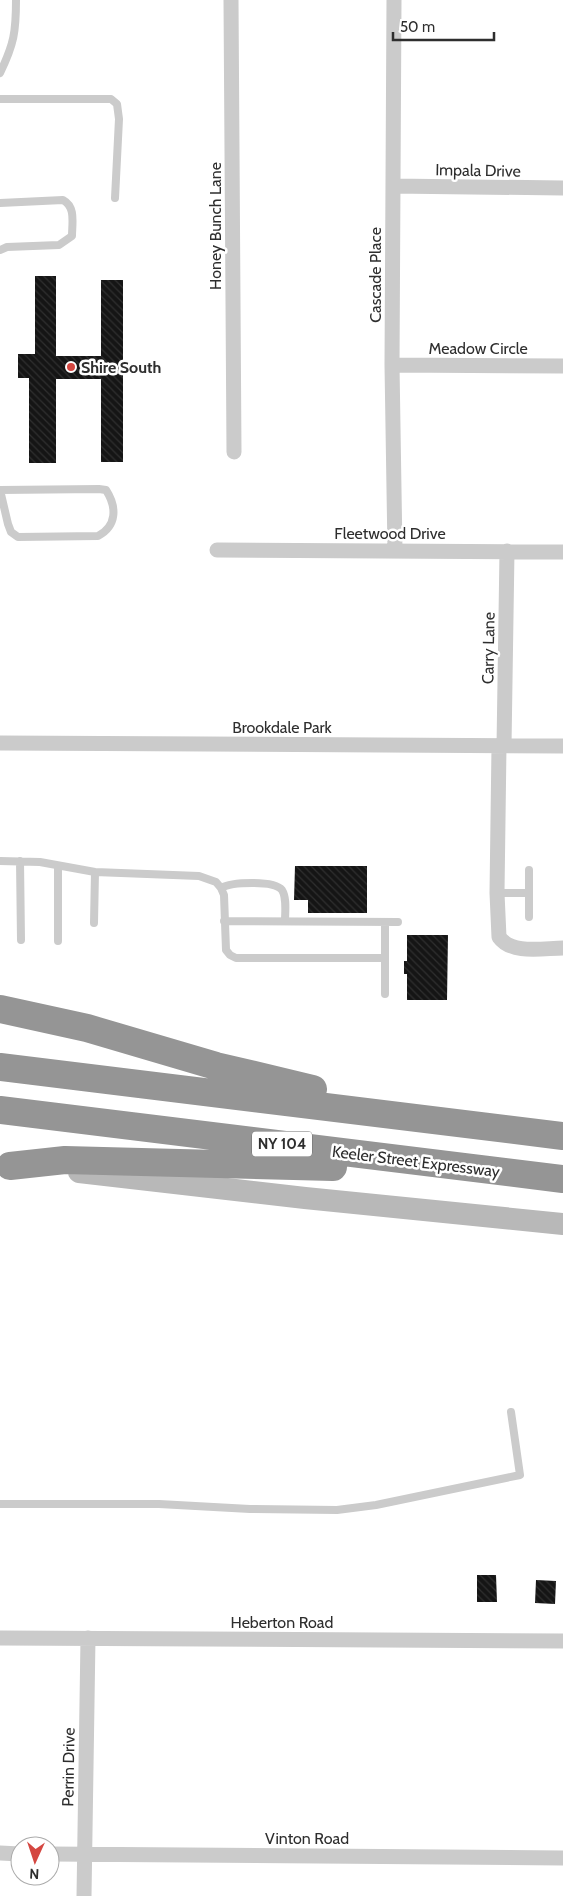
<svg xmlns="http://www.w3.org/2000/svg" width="563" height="1896" font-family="Cabin,sans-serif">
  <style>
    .building { fill: url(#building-back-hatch) }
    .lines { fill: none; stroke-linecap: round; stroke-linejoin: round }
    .lane { stroke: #cbcbcb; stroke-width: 8 }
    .street { stroke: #cbcbcb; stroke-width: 15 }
    .secondary { stroke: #b8b8b8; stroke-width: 22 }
    .highway { stroke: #959595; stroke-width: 28 }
    .poi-dot { fill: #d44741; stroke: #fff; stroke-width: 2 }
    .labels { text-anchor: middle; stroke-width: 5; stroke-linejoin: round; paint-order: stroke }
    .shield { fill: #fff; stroke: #6d6d6d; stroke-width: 1 }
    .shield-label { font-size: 15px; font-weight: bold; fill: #2e2e2e }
    .street-label { font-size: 16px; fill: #2e2e2e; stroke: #fff }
    .poi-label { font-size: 16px; font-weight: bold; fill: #2e2e2e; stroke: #fff; text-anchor: start }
  </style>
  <defs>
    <pattern id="building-back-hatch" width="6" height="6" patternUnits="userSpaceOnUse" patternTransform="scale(1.25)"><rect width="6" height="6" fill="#151515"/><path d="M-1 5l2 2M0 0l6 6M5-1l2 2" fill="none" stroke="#2f2f2f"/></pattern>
  </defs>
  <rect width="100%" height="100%" fill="#fff"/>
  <path class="building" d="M35,276H56V356H101V280H123V462H101V379H56V463H29V378H18V354H35Z
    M295,866H367V913H308V900H294Z
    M407,935H448L447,1000H407V974H404V961H407Z
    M477,1575H496L497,1602H477Z
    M536,1580L556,1581L555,1604L535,1603Z"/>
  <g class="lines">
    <path class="lane" d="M0,73C14,44 16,32 16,0
      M0,99H111L117,104L119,119L115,198
      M0,203L63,200C76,207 72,223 72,236L59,245L7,247L0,250
      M99,489L106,490C117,507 117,526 98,536L18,537L11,532L8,524L0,490Z
      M0,861L40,862L95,872L199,876L216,882L221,888L224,895L226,950L230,955L236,958H385
      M20,861L21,940
      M58,866V941
      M221,888C231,882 274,880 282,890C287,898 285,912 285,921
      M497,893H529
      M529,917V870
      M224,921L398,922
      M385,922V994
      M94,923L95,872
      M0,1504H159L250,1509L337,1510L376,1505L520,1475L511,1412"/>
    <path class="street" d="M231,0L234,452
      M394,0L392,365L395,551
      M393,186L563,188
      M392,365L563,366
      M217,550L563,552
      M0,743L563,746
      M499,746L497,893L499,937C512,955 544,948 563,948
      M504,746L507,551
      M0,1638L563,1641
      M0,1853L20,1854
      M50,1854L563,1858
      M84,1896L88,1638"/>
    <path class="secondary" d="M79,1172L305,1198L563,1224"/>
    <path class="highway" d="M0,1009L87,1028L216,1066L313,1089
      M0,1067L563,1136
      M0,1110L563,1179
      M10,1166L65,1160L333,1167"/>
  </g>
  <circle class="poi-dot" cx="71" cy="367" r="5"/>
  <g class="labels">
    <rect class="shield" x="252" y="1131.5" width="60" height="25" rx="4"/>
    <g class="shield-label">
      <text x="282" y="1149">NY 104</text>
    </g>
    <g class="street-label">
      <text transform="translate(478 170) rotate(1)" y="6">Impala Drive</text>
      <text transform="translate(215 226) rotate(-90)" y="6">Honey Bunch Lane</text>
      <text transform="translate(375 275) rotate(-90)" y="6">Cascade Place</text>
      <text x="478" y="354">Meadow Circle</text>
      <text x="390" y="539">Fleetwood Drive</text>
      <text transform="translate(488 648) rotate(-89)" y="6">Carry Lane</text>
      <text x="282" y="733">Brookdale Park</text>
      <text transform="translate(416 1161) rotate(7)" y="6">Keeler Street Expressway</text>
      <text x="282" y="1628">Heberton Road</text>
      <text transform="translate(68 1767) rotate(-89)" y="6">Perrin Drive</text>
      <text x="307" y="1844">Vinton Road</text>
    </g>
    <g class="poi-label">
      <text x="81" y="373">Shire South</text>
    </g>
  </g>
  <g transform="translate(35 1861) rotate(183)"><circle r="24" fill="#ffffff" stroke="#ababab"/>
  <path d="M0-4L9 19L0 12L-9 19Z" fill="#d44741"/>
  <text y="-8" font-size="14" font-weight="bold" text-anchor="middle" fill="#2e2e2e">N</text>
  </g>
  <path d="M393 32v8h101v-8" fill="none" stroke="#2e2e2e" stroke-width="2.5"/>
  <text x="400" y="32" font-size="15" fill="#2e2e2e" stroke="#ffffff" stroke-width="4" paint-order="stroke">50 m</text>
</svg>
